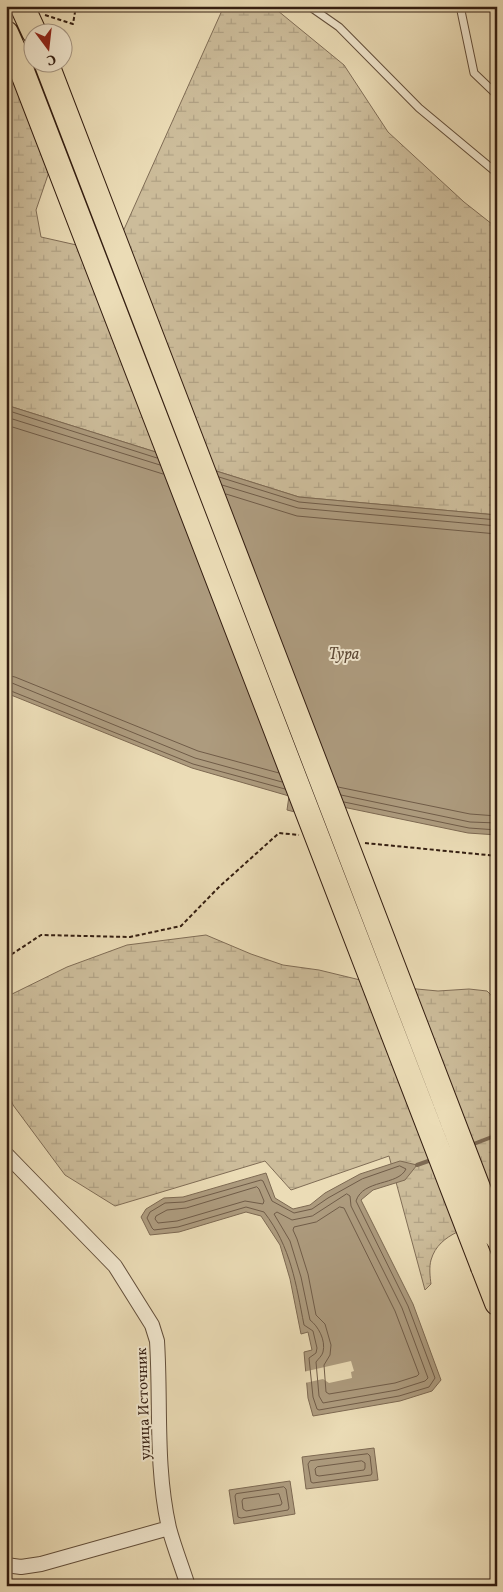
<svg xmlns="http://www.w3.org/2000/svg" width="503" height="1592" font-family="Vollkorn,serif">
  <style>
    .wetland { fill: url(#wetland-marsh); stroke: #806d56 }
    .water { fill: #ad9b7e; stroke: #7d6952 }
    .pier { fill: #ebdcb6 }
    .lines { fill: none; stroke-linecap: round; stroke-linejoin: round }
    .shore { stroke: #705c48; stroke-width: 1 }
    .stream { stroke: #7d6952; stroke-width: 4 }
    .service-casing { stroke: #624e3a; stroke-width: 9 }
    .minor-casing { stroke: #624e3a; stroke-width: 16 }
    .trunk-casing { stroke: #341e11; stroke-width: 26 }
    .path { stroke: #341e11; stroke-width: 2; stroke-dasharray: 4 2.5; stroke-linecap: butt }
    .service { stroke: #f2e8d0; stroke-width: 7 }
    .minor { stroke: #f2e8d0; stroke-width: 14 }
    .trunk { stroke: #ebdcb6; stroke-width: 24 }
    .trunk-bridge-casing { stroke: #341e11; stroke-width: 26; stroke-linecap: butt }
    .trunk-bridge { stroke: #ebdcb6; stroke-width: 24 }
    .labels { text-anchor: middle; stroke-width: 4; stroke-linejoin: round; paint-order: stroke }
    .street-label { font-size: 15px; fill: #341e11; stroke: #f2e8d0 }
    .water-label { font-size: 16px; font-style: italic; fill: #5e4a37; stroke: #f2e8d0 }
  </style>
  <defs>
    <pattern id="wetland-marsh" width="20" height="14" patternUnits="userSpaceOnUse" patternTransform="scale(1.25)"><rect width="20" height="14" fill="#ccbc9a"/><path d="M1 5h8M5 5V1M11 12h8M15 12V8" fill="none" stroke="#b0a184"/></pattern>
  </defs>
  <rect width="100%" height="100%" fill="#ebdcb6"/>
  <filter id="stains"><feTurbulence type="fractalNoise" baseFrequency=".004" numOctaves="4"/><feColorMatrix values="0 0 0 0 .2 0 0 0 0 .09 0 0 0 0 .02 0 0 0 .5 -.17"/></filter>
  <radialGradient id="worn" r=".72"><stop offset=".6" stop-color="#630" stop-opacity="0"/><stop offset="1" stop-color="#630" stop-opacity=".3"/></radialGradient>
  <path class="wetland" d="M224,6H272L344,65L388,132L464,202L497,228V515L299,497L6,405V80L14,79L51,166L36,210L41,237L81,246L121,236Z
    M206,935L251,954L283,965L319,970L385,986L438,991L469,989L487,991L497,1001V1218C472,1227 439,1232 431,1260C429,1267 430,1277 431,1284L425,1290L389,1156L291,1190L265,1161L115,1206L65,1175L13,1105L6,1086V997L67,967L127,945Z"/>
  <path class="water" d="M6,405L299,497L497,515V835L468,833L314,801L311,816L287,810L289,796L192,768L6,693Z
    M400,1161L417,1165L405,1180L373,1190L361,1200L413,1304L441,1380L432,1391L400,1401L313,1416L308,1398L304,1352L312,1350L308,1332L301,1334L290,1279L280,1245L261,1216L246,1212L179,1232L150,1235L141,1217L146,1209L164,1198L183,1197L266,1173L275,1198L293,1209L310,1205L325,1193L360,1174Z
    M374,1448L378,1480L306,1489L302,1457Z
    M290,1481L295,1514L234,1524L229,1490Z"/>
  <path class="pier" d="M351,1361L354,1371L351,1372L352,1378L329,1383L323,1379L305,1383L303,1372Z"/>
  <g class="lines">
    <path class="shore" d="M6,410L157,458
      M6,417L160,465
      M6,425L163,474
      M219,477L299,502L497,520
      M222,485L298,508L497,526
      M226,494L297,516L497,534
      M6,675L15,677L198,751L279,773
      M6,683H12L195,758L282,782
      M6,689L193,764L285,789
      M338,787L470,814L497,816
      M341,795L470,822L497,823
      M344,802L469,828L497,830
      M400,1166L406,1169C398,1186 363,1179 356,1201L408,1306L435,1378L429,1387L399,1396L319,1410L317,1409L313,1397L309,1358L316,1353L317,1348L313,1331L304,1325C296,1284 291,1247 264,1212L246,1207L178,1227L154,1230L152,1228L147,1218L150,1212L165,1203L184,1202L261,1180L263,1181L272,1201L294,1213L312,1209L328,1198L362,1179Z
      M257,1187L259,1189L264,1201L263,1204L245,1201L177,1221L158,1223L155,1219L156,1216L167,1210L186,1208Z
      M347,1194L350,1196L351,1206L402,1308L428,1378L425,1381L397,1390L323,1403L319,1396L316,1362C318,1359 322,1356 323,1352C326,1340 318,1326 310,1320L301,1277L290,1241L274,1214L277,1212L292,1220L312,1216Z
      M340,1207L344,1208L395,1311L419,1374L417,1376L395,1383L329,1394L326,1392L324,1365L330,1355L331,1345L325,1324L316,1315L308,1274L297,1239L293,1230L294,1227L316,1222Z
      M368,1454L370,1456L372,1473L371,1475L313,1483L311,1482L308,1464L310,1461Z
      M362,1461L365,1463V1468L364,1470L319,1476L316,1475L315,1469L317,1467Z
      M284,1487L286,1489L289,1508L288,1510L241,1518L238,1517L235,1496L236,1494Z
      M279,1494L282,1503L281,1505L246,1511L243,1509L242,1501L243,1499Z"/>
    <path class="stream" d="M471,1145L497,1135
      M417,1165L434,1159"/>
    <defs>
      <path id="service" d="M309,6L339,27L419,108L497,173
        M460,6L474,73L497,95"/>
      <path id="minor" d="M6,1154L115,1266L152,1325L157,1341C161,1403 155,1466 169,1528C174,1547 182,1567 188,1586
        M6,1565L21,1567L41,1564L169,1528"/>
      <path id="trunk" d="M22,6L34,32
        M6,33L15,53
        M483,1267L497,1303"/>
    </defs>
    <use href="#service" class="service-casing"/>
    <use href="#minor" class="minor-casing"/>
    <use href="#trunk" class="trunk-casing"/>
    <path class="path" d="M45,15L73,24L76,6
      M365,843L497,856
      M6,958L41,935L130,937L181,926L219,887L279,833L299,835"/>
    <use href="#service" class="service"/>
    <use href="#minor" class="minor"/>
    <use href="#trunk" class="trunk"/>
    <defs>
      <path id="trunk-bridge" d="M15,53L483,1267
        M46,62L497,1237"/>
    </defs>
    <use href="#trunk-bridge" class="trunk-bridge-casing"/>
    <use href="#trunk-bridge" class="trunk-bridge"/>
  </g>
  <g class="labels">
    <g class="street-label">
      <text transform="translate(143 1404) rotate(-92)" y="5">улица Источник</text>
    </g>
    <g class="water-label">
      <text x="344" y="659">Тура</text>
    </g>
  </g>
  <rect width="503" height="1592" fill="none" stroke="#ebdcb6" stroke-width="25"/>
  <rect x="8" y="8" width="488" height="1577" fill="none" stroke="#341e11" stroke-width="2.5"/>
  <rect x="12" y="12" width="478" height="1567" fill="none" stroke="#341e11"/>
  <g transform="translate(48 48) rotate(165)"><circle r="24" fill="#f2e8d0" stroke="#a69784"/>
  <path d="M0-4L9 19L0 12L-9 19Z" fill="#8f2418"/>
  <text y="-8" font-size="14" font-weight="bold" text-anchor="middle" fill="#341e11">С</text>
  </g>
  <rect width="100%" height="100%" filter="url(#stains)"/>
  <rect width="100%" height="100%" fill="url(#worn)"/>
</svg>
